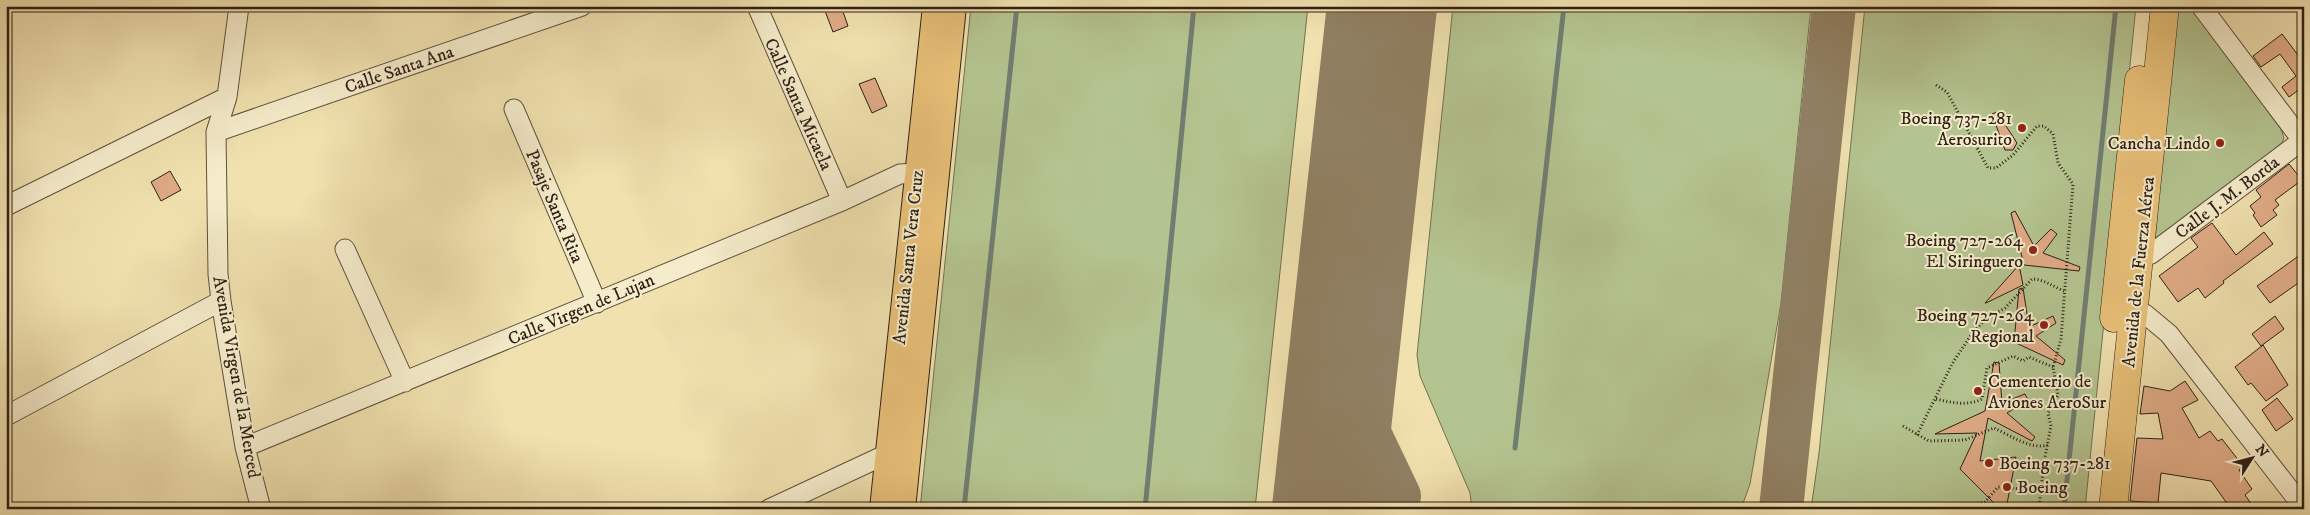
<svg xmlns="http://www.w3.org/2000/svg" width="2310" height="515" font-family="'IM FELL DW Pica',serif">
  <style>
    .green { fill: #b4c490; stroke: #727254 }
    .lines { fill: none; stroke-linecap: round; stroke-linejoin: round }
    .stream { stroke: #707e73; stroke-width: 5 }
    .taxiway { stroke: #908063; stroke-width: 44 }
    .runway { stroke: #908063; stroke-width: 110 }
    .building { fill: #dfab86; stroke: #2f2017 }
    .minor-casing { stroke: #5f503d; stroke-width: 21 }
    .major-casing { stroke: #2f2017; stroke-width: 26 }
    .highway-casing { stroke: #2f2017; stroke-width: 29 }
    .path { stroke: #2f2017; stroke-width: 3; stroke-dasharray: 1 2.5; stroke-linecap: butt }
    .minor { stroke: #f5eccb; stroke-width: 19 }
    .major { stroke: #e8c078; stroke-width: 24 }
    .highway { stroke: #e8c078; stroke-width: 28 }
    .poi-dot { fill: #8f2418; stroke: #f5eccb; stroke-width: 2 }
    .labels { text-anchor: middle; stroke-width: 4; stroke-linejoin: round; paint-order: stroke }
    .street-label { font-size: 18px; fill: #2f2017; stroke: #f5eccb }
    .poi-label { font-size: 18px; fill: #2f2017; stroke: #f5eccb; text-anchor: end }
  </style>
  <rect width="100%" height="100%" fill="#f0e1af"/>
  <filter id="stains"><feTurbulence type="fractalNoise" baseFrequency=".004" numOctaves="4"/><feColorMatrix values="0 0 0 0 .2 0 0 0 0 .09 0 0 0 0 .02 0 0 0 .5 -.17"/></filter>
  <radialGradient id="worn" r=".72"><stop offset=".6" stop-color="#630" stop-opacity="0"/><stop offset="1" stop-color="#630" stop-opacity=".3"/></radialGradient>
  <path class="green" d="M971,6H1308L1255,509H920Z
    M1453,6H1811L1781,303L1750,484L1741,509H1472L1470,493L1420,376L1417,355Z
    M1865,6H2136L2085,509H1811L1819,453Z
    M2172,6H2191L2281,129L2284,138L2282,143L2162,237L2155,240Z"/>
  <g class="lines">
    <path class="stream" d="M1515,448L1564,6
      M964,509L1017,6
      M1145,509L1194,6
      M2064,509L2116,6"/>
    <path class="taxiway" d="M1343,360L1358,410L1399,496L1398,503L1393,509
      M1781,509L1834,6"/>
    <path class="runway" d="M1327,509L1382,6"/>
  </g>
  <path class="building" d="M841,6L848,26L833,32L825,11Z
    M2282,34L2304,63V86L2289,97L2282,87L2296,76L2280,54L2261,67L2253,56Z
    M875,78L887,106L872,113L859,84Z
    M1997,112L2017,143L2013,150H2005L1992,114Z
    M2289,164L2302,180L2275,200L2279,205L2273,210L2277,215L2261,227L2253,215L2255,213L2250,206L2261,197L2256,190Z
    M170,171L181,190L161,201L151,182Z
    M2015,211L2034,246L2051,229L2057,234L2043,253L2080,267L2079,271L2024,265L2011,213Z
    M2212,223L2236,255L2264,232L2273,244L2223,281L2224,283L2205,298L2198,288L2178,302L2159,276L2198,247L2191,238Z
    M2304,252V279L2270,303L2257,286Z
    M2019,265L2023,285L1986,303H1985Z
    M2023,288L2029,327L2053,316L2056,323L2036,336L2065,360L2063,365L2014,342L2019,289Z
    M2275,316L2284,329L2261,346L2252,334Z
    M2263,345L2288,385L2266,401L2251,383L2248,385L2235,367Z
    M1994,362L1999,363L2002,403L2025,394L2028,400L2007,413L2035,437L2032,441L1988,418L1980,461L2016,457L2006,509H2000L1960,469L1977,433L1935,434L1985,411Z
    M2185,381L2198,400L2182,408L2199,438L2210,431L2218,441L2222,439L2243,466L2239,470L2252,489L2245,495L2255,509H2231L2211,481L2161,473L2158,503L2130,501L2137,438L2163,439L2158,413L2140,414L2144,386L2170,391Z
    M2277,398L2293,419L2276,431L2262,410Z"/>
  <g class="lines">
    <defs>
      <path id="minor" d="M239,6L227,97L216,132L218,274L221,301L245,447L261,509
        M757,6L842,201
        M2201,6L2304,143
        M514,109L597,303
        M216,132L582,6
        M6,206L227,97
        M345,249L405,382
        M2131,256L2140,257L2151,254L2304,139
        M2124,310L2145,314L2169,334L2304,508
        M6,416L221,301
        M245,447L842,201L900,174L917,173
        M769,509L887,454"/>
      <path id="major" d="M882,509L935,6
        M903,509L954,6"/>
      <path id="highway" d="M2114,318L2139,80
        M2113,509L2165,6"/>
    </defs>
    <use href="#minor" class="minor-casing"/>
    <use href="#major" class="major-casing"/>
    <use href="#highway" class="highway-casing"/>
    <path class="path" d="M1936,85L1947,92L1988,168H1996L2013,155L2037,126H2044L2053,134L2058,163L2073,184L2061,339L2053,367L2058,395L2048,413L2051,426L2044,462L2039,509
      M1936,399C1953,403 1967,406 1982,399L1987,368L2013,356L2023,361L2029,357L2053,367
      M1903,426L1929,441L1965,440L1994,428C2010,435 2030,450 2048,445
      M1917,435L1952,364L1973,332L1987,318L2005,308L2032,279C2044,279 2053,287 2065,291
      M1950,509L1985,502L1998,487L2041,491"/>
    <use href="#minor" class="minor"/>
    <use href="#major" class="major"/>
    <use href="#highway" class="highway"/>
  </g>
  <g class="poi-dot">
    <circle cx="2022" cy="128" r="5"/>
    <circle cx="2220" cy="143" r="5"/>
    <circle cx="2033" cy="250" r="5"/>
    <circle cx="2044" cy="325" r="5"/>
    <circle cx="1978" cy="391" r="5"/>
    <circle cx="1989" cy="463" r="5"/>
    <circle cx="2007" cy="487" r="5"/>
  </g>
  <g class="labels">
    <g class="street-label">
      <text transform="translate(399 69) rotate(-19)" y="6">Calle Santa Ana</text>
      <text transform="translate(799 104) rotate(66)" y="6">Calle Santa Micaela</text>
      <text transform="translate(2227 197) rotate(-37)" y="6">Calle J. M. Borda</text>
      <text transform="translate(555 206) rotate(67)" y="6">Pasaje Santa Rita</text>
      <text transform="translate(908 257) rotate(-84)" y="6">Avenida Santa Vera Cruz</text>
      <text transform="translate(2138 272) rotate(-84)" y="6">Avenida de la Fuerza Aérea</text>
      <text transform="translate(581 309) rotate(-23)" y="6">Calle Virgen de Lujan</text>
      <text transform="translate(237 377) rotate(80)" y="6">Avenida Virgen de la Merced</text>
    </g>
    <g class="poi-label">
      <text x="2012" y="124">Boeing 737-281<tspan x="2012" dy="21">Aerosurito</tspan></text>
      <text x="2210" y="149">Cancha Lindo</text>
      <text x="2023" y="246">Boeing 727-264<tspan x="2023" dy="21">El Siringuero</tspan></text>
      <text x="2034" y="321">Boeing 727-264<tspan x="2034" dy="21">Regional</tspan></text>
      <text x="1988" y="387" text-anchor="start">Cementerio de<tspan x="1988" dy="21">Aviones AeroSur</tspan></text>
      <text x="1999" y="469" text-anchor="start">Boeing 737-281</text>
      <text x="2017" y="493" text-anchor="start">Boeing</text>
    </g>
  </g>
  <rect width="2310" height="515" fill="none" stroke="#f0e1af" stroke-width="25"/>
  <rect x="8" y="8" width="2295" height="500" fill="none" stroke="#2f2017" stroke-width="2.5"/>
  <rect x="12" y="12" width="2285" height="490" fill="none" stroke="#2f2017"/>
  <g transform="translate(2252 458) rotate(54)" stroke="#f5eccb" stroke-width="4" paint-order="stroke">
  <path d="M0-4L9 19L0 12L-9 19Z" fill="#2f2017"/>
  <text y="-8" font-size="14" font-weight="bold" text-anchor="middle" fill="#2f2017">N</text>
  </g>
  <rect width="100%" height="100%" filter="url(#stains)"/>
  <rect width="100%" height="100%" fill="url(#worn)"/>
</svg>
